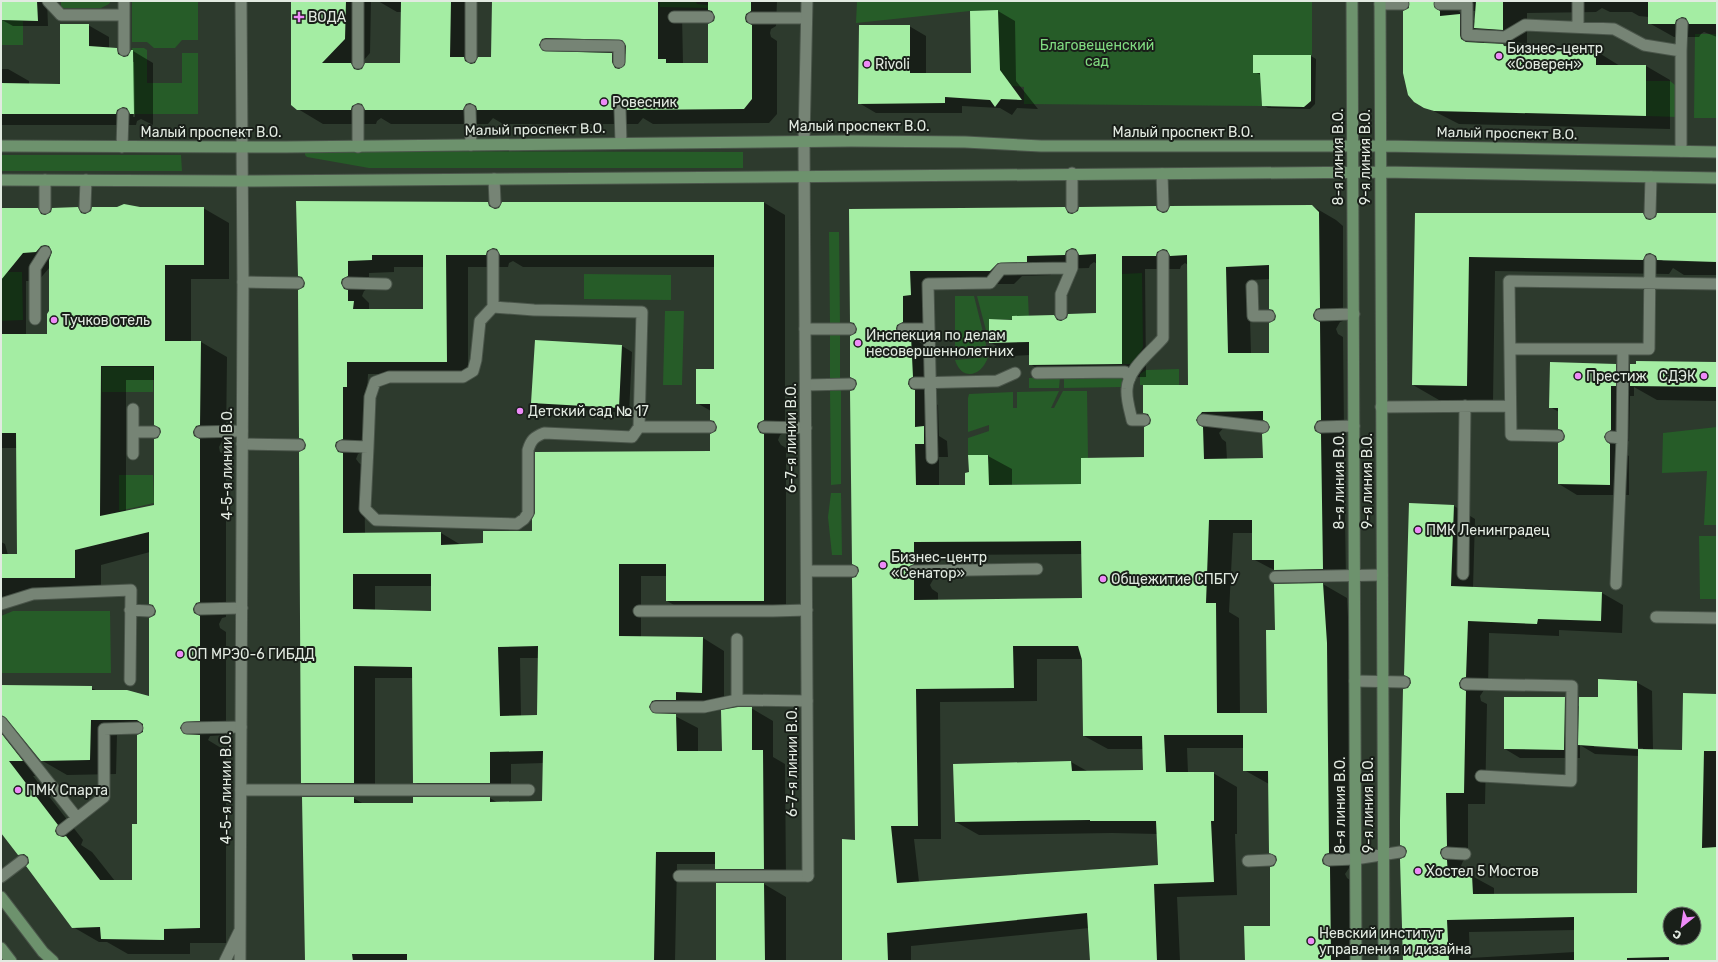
<svg xmlns="http://www.w3.org/2000/svg" width="1718" height="962" font-family="Rubik,sans-serif">
  <style>
    .green { fill: #265c28 }
    .shadow { fill: #0007; fill-rule: evenodd }
    .building { fill: #a4eda3; fill-rule: evenodd }
    .lines { fill: none; stroke-linecap: round; stroke-linejoin: round }
    .service-casing { stroke: #4a554a; stroke-width: 13 }
    .minor-casing { stroke: #4a554a; stroke-width: 13 }
    .secondary-casing { stroke: #4a554a; stroke-width: 13 }
    .service { stroke: #768475; stroke-width: 11 }
    .minor { stroke: #768475; stroke-width: 11 }
    .secondary { stroke: #6d926d; stroke-width: 11 }
    .poi-dot { fill: #ee8bf8; stroke: #191f19; stroke-width: 1.5 }
    .labels { text-anchor: middle; stroke-width: 4; stroke-linejoin: round; paint-order: stroke }
    .poi-label { font-size: 14px; fill: #e2eae1; stroke: #191f19; text-anchor: start }
    .park-label { font-size: 14px; fill: #80db80; stroke: #191f19 }
    .street-label { font-size: 14px; fill: #e2eae1; stroke: #191f19 }
  </style>
  <rect width="100%" height="100%" fill="#2d3a2d"/>
  <path class="green" d="M1,1V20L23,21V45H1Z
    M61,1H111L109,4L101,8H61Z
    M132,1H198V40H182L175,48H154L147,42H132Z
    M660,1L696,2L697,4L708,5V8L660,7Z
    M857,1H1312V55H1253V72L1260,73L1262,106L1024,104V87L1012,86L1005,77H1000L998,10L970,11L856,23Z
    M1695,34H1717V118H1694Z
    M132,48H144L147,50V83H182V53H198V114H134Z
    M1646,81H1670L1675,85L1677,117L1646,116Z
    M305,151L743,152V168H369L307,157L305,155Z
    M1,155H181L182,171H1Z
    M829,232H839L840,324H830Z
    M1,272H22L23,320L1,321Z
    M1142,273L1143,347L1138,357L1131,364H1122V274Z
    M584,274L671,275V300L584,299Z
    M955,296H974L986,344L985,353L955,356Z
    M977,296H1028L1029,320L989,319V342Z
    M665,311H684L682,385H663Z
    M830,334H840V380H830Z
    M988,357C982,376 962,382 955,360Z
    M102,367H153V392H102Z
    M1179,369V385H1140V374L1146,370Z
    M1122,376V387L1064,388V377Z
    M1060,377L1059,388H1029V378Z
    M830,389H841V484L831,485Z
    M1059,391L1051,408H1054L1063,391H1087L1088,458H1081V484L969,485V465L988,464L989,455H968V438L989,431V425L968,432V398L969,394L1013,392V408H1017V392Z
    M1717,427V525H1704L1707,471L1662,473L1663,433Z
    M119,475H153L154,503L119,511Z
    M831,493H841L842,555H832L828,517Z
    M1699,536H1717V599H1700Z
    M13,611H110L111,673H1V616Z"/>
  <path class="shadow" d="M2,1H47L48,26H13L2,20Z
    M292,1H371L370,53L357,68L361,70L401,64L402,12H397L378,1H476L475,65L492,58L493,1H777L776,26L771,29L770,33L771,37L777,41V114L769,123L653,124L643,118L638,124H503L493,118L488,124H391L381,118L377,121L376,124H323L298,109ZM682,15L716,16L709,64H683ZM610,53L627,54V63ZM354,100L364,105V108L353,101Z
    M1410,1H1717V37L1704,32L1701,34L1699,37H1674L1649,23V17L1639,16L1632,12H1610L1602,8L1596,12L1527,13V43L1499,42L1484,33V44L1503,45L1507,47L1596,51L1620,66H1646L1670,80V129L1459,124L1414,101L1409,94L1404,73ZM1458,11H1475V21Z
    M998,11L1015,21L1016,81L1038,109L1017,108L1012,115L1000,108L962,106V113H876L859,103L909,26L926,36V74H972L971,12Z
    M88,25L109,37V49H117L129,56L133,51L153,63V125L141,119L137,121L136,125H1V69H8L29,81V85H61ZM132,62H134L135,117H133Z
    M1311,56L1316,59L1315,104L1310,109L1268,108L1263,105L1261,75L1254,72Z
    M763,202L785,215V432L780,435L778,440L781,445L786,448V613H688L667,601V576H641V637L703,638L724,651V705L678,712L673,715L698,728V752H723L751,708L773,721V757L785,764L786,881H738L716,868V864H677L675,961H306L353,798L364,804H414L490,798L498,803L544,802V763L511,764V795H436L414,782V678H375V795H324L302,782L307,445L305,440L300,437L306,283L304,278L299,275L488,203L498,209ZM513,261L523,267H715V370L697,403L711,411V419L718,426L711,452L533,532L484,544L461,545L441,533L365,534L364,467L359,463L356,459L358,454L364,451L368,374H468V267H508L509,263ZM394,267H424V310H369V303L362,296L364,291L369,288V273L394,272ZM375,586H432V612L375,610ZM520,658H538V716H521Z
    M1312,206L1336,220L1343,226V321L1340,322L1336,329L1338,334L1343,337L1344,433L1341,434L1337,441L1339,445L1344,449L1346,582L1321,583L1347,598L1350,657L1353,866L1349,868L1345,874L1347,878L1353,882L1354,961H1246L1271,927L1275,866L1278,860L1269,784L1244,770V748H1187L1188,773H1213L1237,787V834H1235L1237,895L1177,897L1180,961H1091L1089,928L911,946V961H843L856,841V578L860,572L855,391L858,384V328L851,321L850,210L1065,208L1075,214L1156,207L1166,213ZM1094,262L1097,264V314L1063,321L1054,316L1013,321L990,342L1013,356L1030,355V364L1054,378L1146,377L1145,269H1180L1181,266L1185,263L1188,265L1189,386L1144,412L1152,419L1145,458L1082,485H1012V469L988,456H969L970,473L967,486H939V457H948L947,441L939,436L938,405L934,402V351L919,342L923,336L927,335L926,309L934,308V284H1014L1022,276L1051,275V269L1089,268L1090,265ZM1270,279V308L1277,315L1270,354H1251L1249,280ZM1270,424L1271,427L1264,459L1227,460L1226,442L1222,439L1219,433L1226,425ZM1233,533H1253V559L1301,584L1276,631L1268,714H1240L1239,618L1229,612ZM1082,554L1083,599L938,600V593L932,589L930,585L934,578L937,577V555ZM1037,659H1083L1084,736L1108,749H1143L1144,771H1087L1071,762L954,765L956,822L979,835L1112,833L1158,834L1159,866L919,882L914,839H941L940,702L1037,701Z
    M78,208L87,214L140,208H203L229,223V279H191V342H201L227,357L226,440L222,441L219,447L220,452L226,455V617L222,618L219,624L220,628L226,632V735L210,736L208,740L226,751V943H190V954H128L107,942H99L73,927L27,866L30,861L19,855L1,832V732L23,744L48,775L33,776L83,840L81,845L92,852L115,881H133L138,824V734H117L116,774L67,775L41,760L13,724L1,717V686L91,688L98,691L150,698L157,611L155,606L150,603V552L101,565V592L1,602V542L5,544L8,555H18L17,448H1V209H38L48,215ZM50,267V312L48,335H26V281H38ZM126,380H155L162,431L155,506L126,512Z
    M1416,214H1643L1653,220L1717,214V260L1661,259L1663,261L1717,262V275H1684L1673,268L1669,274L1495,271L1493,401L1439,400L1413,385Z
    M622,346L632,352L629,413L542,408L532,402Z
    M1717,363V401L1657,400L1634,387V396H1630L1629,441L1624,443L1625,454L1629,456V495H1577L1559,484L1566,436L1559,428V412L1550,407L1616,365L1631,373Z
    M1410,504L1454,506L1475,519L1473,588L1602,593L1623,605L1622,633L1559,630V636L1489,633L1488,689L1484,690L1480,696L1481,701L1487,704L1485,804H1468V858L1463,861L1461,866L1463,871L1468,873V876H1472L1494,888V895L1638,894L1639,756L1595,754L1580,745V758H1520L1505,749L1565,698L1580,707L1636,682L1652,691L1653,750L1683,751L1717,701V961H1404L1408,851L1407,848L1401,845L1408,689L1412,683ZM1594,745L1643,748V750L1594,747ZM1670,914H1694V938H1670ZM1575,930V952L1470,958L1469,932Z
    M764,884L786,897V961H717Z"/>
  <path class="building" d="M1,1H37L38,21L1,20Z
    M291,1H346L345,39L322,63H351L354,69L358,70L362,69L365,63H400L401,1H451L450,57H464L465,61L471,64L475,63L478,57H491L492,1H658V59H666V63H708V24L714,21L715,17L712,11L708,10V1H751V11L746,14L745,18L746,22L752,25V99L744,109L627,110L626,106L620,103L616,104L613,110H477L476,106L470,103L466,104L463,110H365L362,104L358,103L352,106L351,110H297L291,105ZM546,38L622,40L626,46L625,65L619,69L615,68L612,62V53L543,51L539,45L542,39Z
    M1409,1H1434V7L1440,11V16L1460,14V35L1461,39L1466,42L1503,44L1504,46L1596,50V65H1646V116L1434,111L1424,108L1414,102L1408,95L1403,73V11L1409,8Z
    M1476,1H1503V30L1474,28Z
    M1648,1H1717V24H1689L1686,18L1682,17L1676,20L1675,24H1648Z
    M998,10L1000,70L1022,100L1001,99L995,107L990,100L945,97V103L858,104L859,25H910V73H971L970,11Z
    M60,24H89V46L117,48L118,54L124,57L128,56L131,50H133L134,114H130L127,108L123,107L117,110L116,114H1V83L60,84Z
    M1253,55H1311V101L1304,107L1262,106L1260,73H1253Z
    M296,201L488,202L489,206L495,209L499,208L502,202H764V420L758,423L757,427L760,433L764,434V601H666V564H619V636L703,637L702,693L676,692V700H656L652,701L649,707L653,713L676,714L677,751H722L721,710L738,707H752V750H763L764,869H715V852H656L654,961H407V954H352L353,961H305L302,797H354V803H413V797H490V802L542,801L543,751L490,752V783H413L412,667L354,666V783H301L299,452L305,449L306,445L303,439L299,438L298,290L304,287L305,283L302,277L298,276ZM493,248L497,249L500,255H714V369H696V404H710V420L714,421L717,427L716,431L710,434V451L535,452V513L532,519V531H483V543L441,545V532L343,533V453L338,452L335,446L336,442L343,439V387H347V362H447L446,255H486L487,251ZM372,255H423V309H353L354,301H348V290L344,289L341,283L342,279L348,276V261L372,260ZM353,574H431V611L353,609ZM538,646L537,715L500,716L498,647Z
    M124,204L140,207H204V265H165V341H201L200,425L196,426L193,432L194,436L200,439V602L196,603L193,609L194,613L200,616V721L184,722L180,728L184,734L200,735V928L164,929V940L101,939L100,927L72,928L26,866L29,863L28,857L24,854L18,855L1,833V733L23,761H9L58,825L55,831L57,835L63,837L66,836L100,880H132V824H137V735L143,732V724L137,720H91L90,760L41,761L6,718L1,715V685L92,686V690H127L149,696V618L155,615L156,611L153,605L149,604V532L75,550V578H1V554H17L16,433H1V334H47V314L49,311V260L52,252L49,246L45,245L41,246L36,252L23,253L1,280V208H38L41,214L45,215L51,212L52,208L78,207L81,213L85,214L91,211L92,207H117ZM101,366H154V425L160,428L161,432L158,438L154,439V505L100,516Z
    M1312,205L1319,212L1320,308L1316,309L1313,315L1314,319L1320,322L1321,420L1317,421L1314,427L1315,431L1321,434L1323,569L1274,570V560H1252V520H1209L1206,603H1216L1217,713H1267L1266,630H1275L1274,584L1323,583L1327,643L1329,853L1325,854L1322,860L1323,864L1330,867L1331,961H1245L1244,926H1270V867L1274,866L1277,860L1276,856L1269,853L1268,771H1243V735H1164L1166,772H1214V821H1211L1214,882L1154,884L1157,961H1090L1087,913L887,933L888,961H842V839L855,840L852,578L856,577L859,571L858,567L852,564L850,391L854,390L857,384L856,380L850,377V336L856,333L857,329L854,323L850,322L849,209L1065,207L1068,213L1072,214L1078,211L1079,207L1156,206L1157,210L1163,213L1167,212L1170,206ZM1072,248L1076,249L1079,255L1096,254V313L1068,314L1067,318L1061,321L1057,320L1054,315L1012,316V320L989,319V343L1029,342V365L1122,364V256H1156L1157,252L1163,249L1167,250L1170,256L1187,255L1188,385H1143V413L1148,414L1151,420L1150,424L1144,427V457L1081,458V484L989,485L988,455H968L969,472L965,473V485H916L915,444H924V426L915,427V390L911,389L908,384L909,379L913,377L911,336L900,335L896,329L897,325L903,322V296L911,295L910,271H990L998,263L1027,262V256L1065,255L1066,251ZM1269,265V309L1273,310L1276,316L1275,320L1269,323V353H1228L1226,267ZM1263,411V420L1267,422L1270,427L1268,431L1262,434L1263,458L1204,459L1203,427L1199,425L1196,420L1202,412ZM1081,541L1082,598L914,600V578L910,577L907,572L908,567L914,564V542ZM1013,646H1078L1082,660L1083,736H1142L1143,770L1072,771L1071,761L953,764L955,822L1090,820V821H1156L1158,865L897,883L891,826H918L916,689L1014,688Z
    M1415,213H1643L1646,219L1650,220L1656,217L1657,213H1717V262L1657,260L1656,256L1650,253L1646,254L1643,260L1469,257L1467,386L1412,385Z
    M535,340L622,345L619,408L531,403Z
    M1636,361L1717,362V387L1630,386V364H1636Z
    M1550,362L1616,364V386H1611V430L1606,433L1604,437L1607,442L1610,444V485L1558,484V443L1564,440L1565,436L1562,430L1558,429V408H1549Z
    M1409,503L1454,505L1451,586L1602,592L1601,621L1538,619L1537,624L1468,621L1466,677L1462,678L1459,683L1460,688L1466,691L1464,793H1446L1447,846L1441,849L1440,853L1443,859L1447,860L1448,876L1472,875L1473,894L1637,893L1638,749L1682,750L1683,693L1717,694V751H1704L1702,848L1717,847V961H1669V957L1627,958V961H1574V917L1447,920L1449,961H1403L1400,859L1405,857L1407,851L1405,847L1400,845V820L1403,689L1408,688L1411,683L1410,678L1404,675ZM1670,914H1694V938H1670Z
    M1598,679L1637,681L1638,749L1578,745L1579,697H1598Z
    M1504,697H1565L1564,750L1504,749Z
    M716,883H764L765,961H716Z"/>
  <g class="lines">
    <defs>
      <path id="service" d="M48,1L61,15H124
        M1380,4H1403
        M1440,4H1467V35L1505,37L1525,25L1614,29L1644,45L1681,51V151
        M674,17H708
        M752,18H806
        M1578,27V1
        M546,45L619,46V62
        M124,50V1
        M1681,51L1682,24
        M471,57V1
        M358,63V1
        M470,110L471,145
        M620,110L621,143
        M122,147L123,114
        M358,147V110
        M1162,174L1163,206
        M494,179L495,202
        M45,180V208
        M85,207L86,180
        M1072,207V173
        M1650,213L1651,177
        M243,282L298,283
        M348,283L386,284
        M1252,286L1253,316H1269
        M493,307V255
        M1061,314V294L1072,268V255
        M1320,315L1354,314
        M35,319V268L45,252
        M805,329H850
        M903,329H929
        M1510,349H1649L1650,260
        M1037,373L1125,372L1130,378
        M915,383L997,381L1015,373
        M806,385L850,384
        M1381,407L1510,406
        M133,409V454
        M1144,420H1132C1130,411 1126,399 1127,389C1128,369 1151,352 1163,338V256
        M1203,420L1263,427
        M639,427H710
        M764,427L806,428
        M1321,427L1354,426
        M133,432H154
        M200,432L242,431
        M1558,436L1511,435L1509,281L1717,284
        M1611,437L1622,438
        M242,444L299,445
        M342,446L368,447L370,397L375,382L389,377H463L473,371L476,360L480,321L493,307L534,310L642,312L639,427L632,437L544,433C534,437 531,440 528,450V513L524,519L517,524L376,520L365,509L368,447
        M932,458L928,284L990,283L1001,269L1072,268
        M807,571H852
        M914,571L1037,569
        M1463,574L1465,406
        M1275,577L1382,575
        M1616,584L1622,438L1623,349
        M1,604L33,594L131,590L130,680
        M200,609L242,608
        M130,610L149,611
        M639,611H773L807,610
        M1656,617L1717,618
        M1355,681L1404,682
        M1466,684L1572,686L1571,781L1481,776
        M737,700V639
        M656,707H704L737,700L807,701
        M1,722L77,818
        M187,728L241,727
        M241,790H529
        M62,830L104,797V729L137,728
        M1447,853L1465,854
        M1329,860L1355,859L1400,852
        M1248,861L1270,860
        M679,876H808
        M1,877L22,861"/>
      <path id="minor" d="M807,1L804,141L808,876
        M225,961L239,932
        M240,961L243,282L241,1"/>
      <path id="secondary" d="M1352,1L1356,961
        M1380,1L1384,961
        M1,146L286,147L851,141L965,142L1041,146H1381L1717,152
        M1,180L243,181L1381,172L1717,178
        M1,897L43,952L53,961
        M1,948L11,961"/>
    </defs>
    <use href="#service" class="service-casing"/>
    <use href="#minor" class="minor-casing"/>
    <use href="#secondary" class="secondary-casing"/>
    <use href="#service" class="service"/>
    <use href="#minor" class="minor"/>
    <use href="#secondary" class="secondary"/>
  </g>
  <g class="poi-dot">
    <path d="M297 11h4v4h4v4h-4v4h-4v-4h-4v-4h4z"/>
    <circle cx="1499" cy="56" r="4"/>
    <circle cx="867" cy="64" r="4"/>
    <circle cx="604" cy="102" r="4"/>
    <circle cx="54" cy="320" r="4"/>
    <circle cx="858" cy="343" r="4"/>
    <circle cx="1578" cy="376" r="4"/>
    <circle cx="1704" cy="376" r="4"/>
    <circle cx="520" cy="411" r="4"/>
    <circle cx="1418" cy="530" r="4"/>
    <circle cx="883" cy="565" r="4"/>
    <circle cx="1103" cy="579" r="4"/>
    <circle cx="180" cy="654" r="4"/>
    <circle cx="18" cy="790" r="4"/>
    <circle cx="1418" cy="871" r="4"/>
    <circle cx="1311" cy="941" r="4"/>
  </g>
  <g class="labels">
    <g class="poi-label">
      <text x="308" y="22">ВОДА</text>
      <text x="1507" y="53">Бизнес-центр<tspan x="1507" dy="16">«Соверен»</tspan></text>
      <text x="875" y="69">Rivoli</text>
      <text x="612" y="107">Ровесник</text>
      <text x="62" y="325">Тучков отель</text>
      <text x="866" y="340">Инспекция по делам<tspan x="866" dy="16">несовершеннолетних</tspan></text>
      <text x="1586" y="381">Престиж</text>
      <text x="1696" y="381" text-anchor="end">СДЭК</text>
      <text x="528" y="416">Детский сад № 17</text>
      <text x="1426" y="535">ПМК Ленинградец</text>
      <text x="891" y="562">Бизнес-центр<tspan x="891" dy="16">«Сенатор»</tspan></text>
      <text x="1111" y="584">Общежитие СПБГУ</text>
      <text x="188" y="659">ОП МРЭО-6 ГИБДД</text>
      <text x="26" y="795">ПМК Спарта</text>
      <text x="1426" y="876">Хостел 5 Мостов</text>
      <text x="1319" y="938">Невский институт<tspan x="1319" dy="16">управления и дизайна</tspan></text>
    </g>
    <g class="park-label">
      <text x="1097" y="50">Благовещенский<tspan x="1097" dy="16">сад</tspan></text>
    </g>
    <g class="street-label">
      <text x="859" y="131">Малый проспект В.О.</text>
      <text transform="translate(535 129) rotate(-1)" y="5">Малый проспект В.О.</text>
      <text x="211" y="137">Малый проспект В.О.</text>
      <text x="1183" y="137">Малый проспект В.О.</text>
      <text transform="translate(1507 133) rotate(1)" y="5">Малый проспект В.О.</text>
      <text transform="translate(1338 157) rotate(-90)" y="5">8-я линия В.О.</text>
      <text transform="translate(1365 157) rotate(-90)" y="5">9-я линия В.О.</text>
      <text transform="translate(791 438) rotate(-90)" y="5">6-7-я линии В.О.</text>
      <text transform="translate(227 464) rotate(-90)" y="5">4-5-я линии В.О.</text>
      <text transform="translate(1339 481) rotate(-90)" y="5">8-я линия В.О.</text>
      <text transform="translate(1367 481) rotate(-90)" y="5">9-я линия В.О.</text>
      <text transform="translate(792 762) rotate(-90)" y="5">6-7-я линии В.О.</text>
      <text transform="translate(226 788) rotate(-90)" y="5">4-5-я линии В.О.</text>
      <text transform="translate(1340 805) rotate(-90)" y="5">8-я линия В.О.</text>
      <text transform="translate(1368 805) rotate(-90)" y="5">9-я линия В.О.</text>
    </g>
  </g>
  <rect width="1718" height="962" fill="none" stroke="#e2eae1" stroke-width="4"/>
  <g transform="translate(1682 926) rotate(210)"><circle r="19" fill="#191f19" stroke="#697069"/>
  <path d="M0-3L7 15L0 10L-7 15Z" fill="#ee8bf8"/>
  <text y="-6" font-size="11" font-weight="bold" text-anchor="middle" fill="#e2eae1">С</text>
  </g>
</svg>
